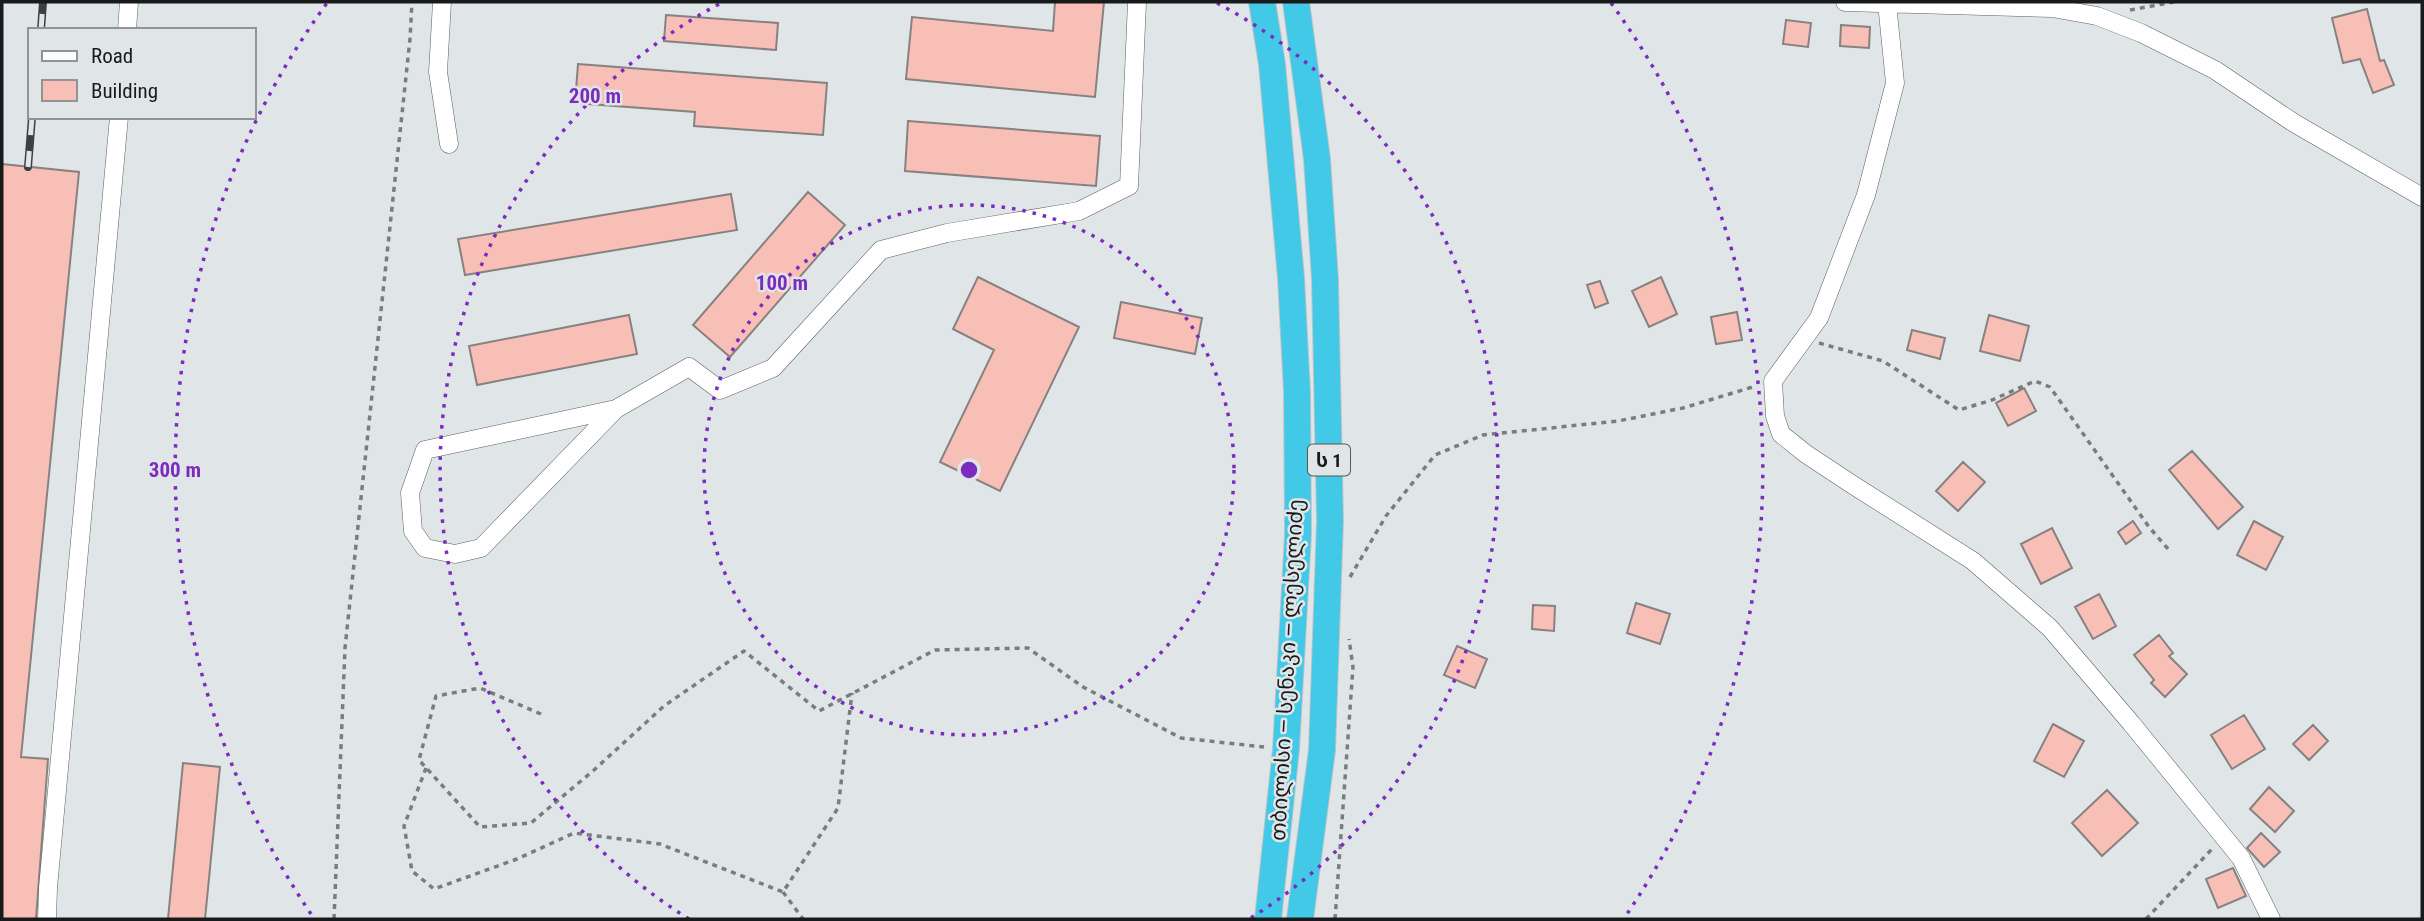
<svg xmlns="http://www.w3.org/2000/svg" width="2424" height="921" font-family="'Roboto Condensed','Noto Sans Georgian',sans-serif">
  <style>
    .building { fill: #f7bfb6; stroke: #878281; stroke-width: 2 }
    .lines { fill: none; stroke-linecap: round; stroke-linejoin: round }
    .minor-casing { stroke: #5b6061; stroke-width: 19 }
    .highway-casing { stroke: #c3c3c4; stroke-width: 28 }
    .path { stroke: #797d7e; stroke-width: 3.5; stroke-dasharray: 5 5; stroke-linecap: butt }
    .minor { stroke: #fff; stroke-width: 18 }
    .highway { stroke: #42c9e7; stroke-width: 26 }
    .rail-casing { stroke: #3d4041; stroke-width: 8 }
    .rail { stroke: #e0e6e8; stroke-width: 5; stroke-dasharray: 16; stroke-linecap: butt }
    .ring { fill: none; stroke: #7b2cbf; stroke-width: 3.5; stroke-dasharray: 3.5 7 }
    .labels { text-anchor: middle; stroke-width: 5; stroke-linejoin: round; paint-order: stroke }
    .shield { fill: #e0e6e8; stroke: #545758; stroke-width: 2 }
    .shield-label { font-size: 19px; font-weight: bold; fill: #181a1b }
    .street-label { font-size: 21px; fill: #181a1b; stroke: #e0e6e8 }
    .centre { fill: #7b2cbf; stroke: #e0e6e8; stroke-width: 3.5 }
    .ring-label { font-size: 21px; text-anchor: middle; font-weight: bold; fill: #7b2cbf; stroke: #e0e6e8; stroke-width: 5; stroke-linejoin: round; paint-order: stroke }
  </style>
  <rect width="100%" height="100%" fill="#e0e6e8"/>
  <path class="building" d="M1055,2H1104L1095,97L906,79L912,17L1053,31Z
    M2367,9L2380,61L2384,60L2394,85L2373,93L2360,59L2343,63L2332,18Z
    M666,15L778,23L776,50L664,41Z
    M1786,20L1811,23L1808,47L1783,44Z
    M1841,25L1870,27L1869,48L1840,46Z
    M578,64L827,83L823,135L694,126L695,112L575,103Z
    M908,121L1100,136L1096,186L905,171Z
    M2,164L79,172L21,757L48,759L36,919H2Z
    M808,192L845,225L730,357L693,325Z
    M731,194L737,230L465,275L458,239Z
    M978,277L1079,327L1000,491L940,462L994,350L953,329Z
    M1661,277L1677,314L1649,327L1632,291Z
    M1600,281L1608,303L1595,308L1587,285Z
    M1121,302L1202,318L1195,354L1114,338Z
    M1737,312L1742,340L1716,344L1711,317Z
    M629,315L637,354L477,385L469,346Z
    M1989,315L2029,326L2020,361L1980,351Z
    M1912,330L1945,338L1940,359L1907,350Z
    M2024,388L2036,411L2008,426L1996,403Z
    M2192,451L2243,507L2218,529L2169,470Z
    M1963,462L1985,482L1958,511L1936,491Z
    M2133,521L2141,533L2126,544L2118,532Z
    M2254,521L2283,537L2266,570L2237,555Z
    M2052,528L2072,568L2041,584L2021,544Z
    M2099,594L2116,626L2093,639L2075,607Z
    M1636,603L1670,614L1660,644L1627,633Z
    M1533,605L1555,606L1554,631L1532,629Z
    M2159,635L2173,653L2169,656L2187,674L2165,697L2151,683L2154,680L2134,655Z
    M1457,646L1487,659L1475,688L1444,675Z
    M2244,715L2265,749L2232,769L2211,735Z
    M2053,724L2084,741L2064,777L2034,761Z
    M2313,725L2328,741L2309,760L2293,744Z
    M183,763L220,767L205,919H168Z
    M2269,787L2294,811L2275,832L2250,809Z
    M2107,790L2138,823L2102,856L2072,823Z
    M2261,833L2280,852L2264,867L2247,848Z
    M2233,868L2246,896L2218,908L2206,879Z"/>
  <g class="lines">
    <defs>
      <path id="minor" d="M442,2L438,72L449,144
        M1845,2L2052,8L2097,16L2141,33L2215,70L2294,123L2422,197
        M1887,3L1895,83L1866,195L1819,318L1773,381L1775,416L1781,434L1806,454L1853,485L1973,561L2050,628L2131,723L2241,858L2271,919
        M127,30L129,2
        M616,409L425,450L410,493L413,531L425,548L455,554L481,548L616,409L689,367L720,390L773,368L881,250L947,233L1079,211L1129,186L1137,2
        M47,919L48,888L119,117"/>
      <path id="highway" d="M1262,2L1272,64L1291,278L1297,392L1298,534L1286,749L1268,919
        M1296,2L1317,159L1325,279L1330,521L1322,750L1300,919"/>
    </defs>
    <use href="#minor" class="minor-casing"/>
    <use href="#highway" class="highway-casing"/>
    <path class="path" d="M2130,10L2174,2
      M1819,343L1883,361L1959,410L1992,400L2035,381L2050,387L2149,527L2169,550
      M1350,577L1386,516L1435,455L1483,435L1618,421L1683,408L1756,386
      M541,714L480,688L436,696L419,760L480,827L531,823L594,770L664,706L744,651L819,711L935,650L1028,648L1083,687L1181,738L1264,747
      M426,768L404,826L412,871L434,889L517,859L574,833L660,844L783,892L838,808L852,693
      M783,892L803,919
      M334,919L345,648L410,39L412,2
      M1335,919L1353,667L1349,639
      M2146,919L2212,849"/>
    <use href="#minor" class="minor"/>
    <use href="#highway" class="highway"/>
    <defs>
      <path id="rail" d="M41,30L43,2
        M28,167L32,117"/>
    </defs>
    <use href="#rail" class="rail-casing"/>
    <use href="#rail" class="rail"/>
  </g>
  <g class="ring">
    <circle cx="969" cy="470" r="265"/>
    <path d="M689 919A529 529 0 0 1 721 3M1217 3A529 529 0 0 1 1249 919"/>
    <path d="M311 914A794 794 0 0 1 327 3M1611 3A794 794 0 0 1 1627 914"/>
  </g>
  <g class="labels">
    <rect class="shield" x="1308" y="444.5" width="42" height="31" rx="5"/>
    <g class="shield-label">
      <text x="1329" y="467">ს 1</text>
    </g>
    <g class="street-label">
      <text transform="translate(1287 670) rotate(-87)" y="7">თბილისი — სენაკი — ლესელიძე</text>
    </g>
  </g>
  <circle cx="969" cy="470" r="10" class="centre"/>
  <g class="ring-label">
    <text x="595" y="103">200 m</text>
    <text x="782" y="290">100 m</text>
    <text x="175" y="477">300 m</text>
  </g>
  <rect width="2424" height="921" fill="none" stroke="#181a1b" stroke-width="7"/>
  <rect x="28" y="28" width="228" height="91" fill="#e0e6e8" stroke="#909496" stroke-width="2"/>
  <rect x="42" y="51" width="35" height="10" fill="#ffffff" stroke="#909496" stroke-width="2"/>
  <text x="91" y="63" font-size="21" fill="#181a1b">Road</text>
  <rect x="42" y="80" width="35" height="21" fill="#f7bfb6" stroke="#909496" stroke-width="2"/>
  <text x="91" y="98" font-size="21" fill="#181a1b">Building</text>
</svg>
